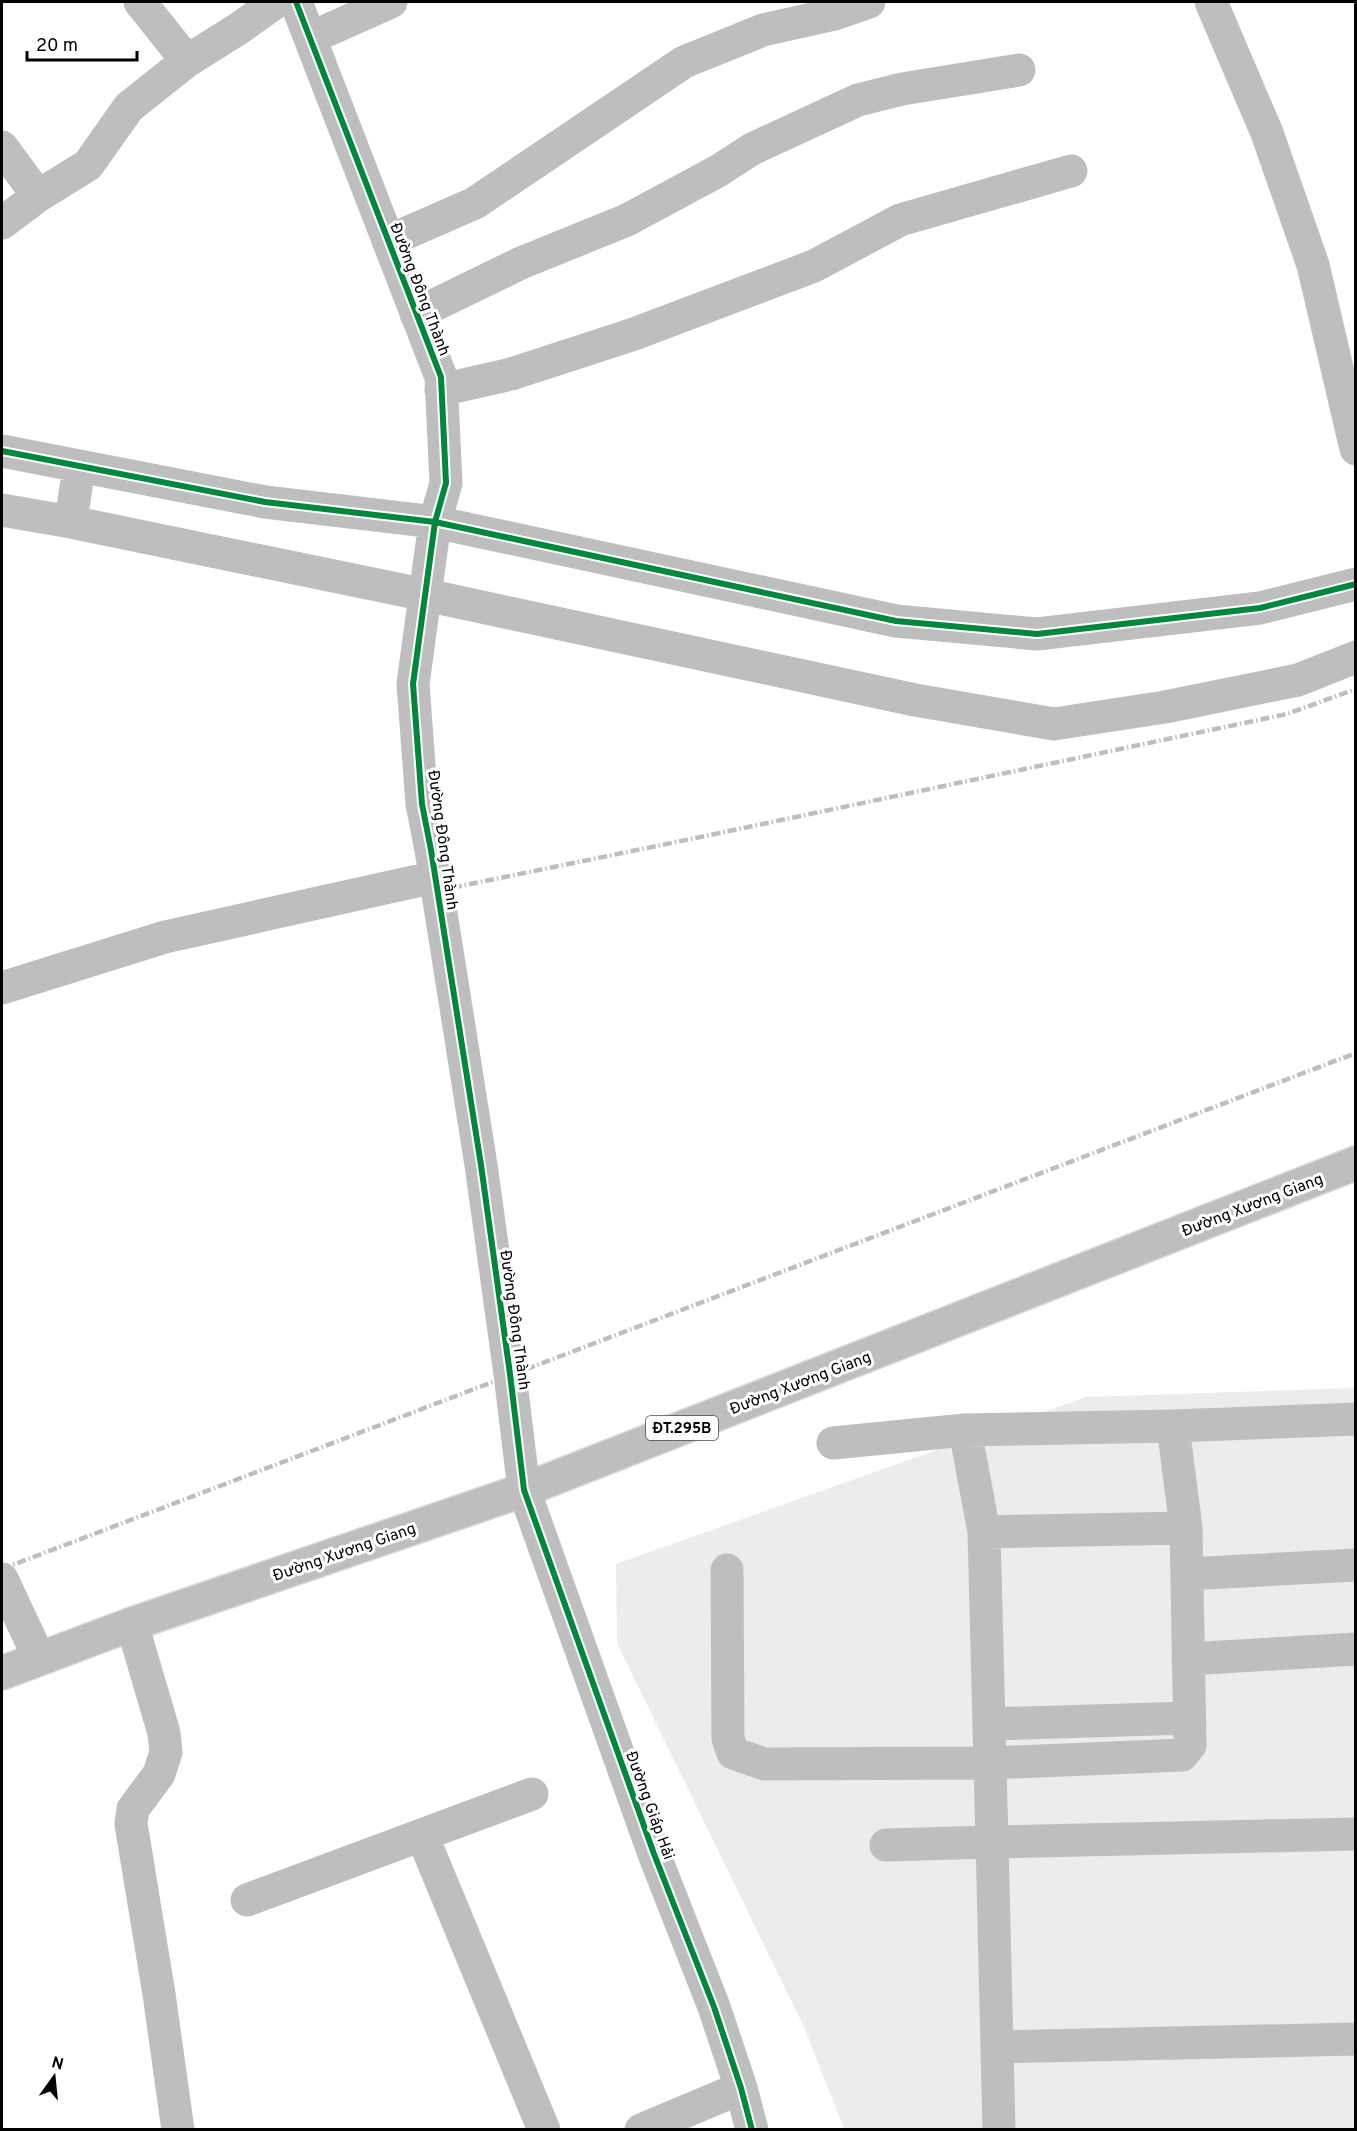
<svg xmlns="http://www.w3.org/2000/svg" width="1357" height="2131" font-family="Overpass,sans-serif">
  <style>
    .green { fill: #ececec }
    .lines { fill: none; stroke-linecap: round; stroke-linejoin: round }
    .major-casing { stroke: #dbdbdb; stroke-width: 36 }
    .minor { stroke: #bebebe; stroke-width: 33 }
    .major { stroke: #bebebe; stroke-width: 33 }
    .rail { stroke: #bebebe; stroke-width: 4.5; stroke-dasharray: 9 3 1.5 3; stroke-linecap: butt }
    .cycleway-casing { stroke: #fff; stroke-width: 10 }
    .cycleway { stroke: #00873e; stroke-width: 6 }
    .labels { text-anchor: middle; stroke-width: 6; stroke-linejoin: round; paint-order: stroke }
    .shield { fill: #fff; stroke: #4c4c4c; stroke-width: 1.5 }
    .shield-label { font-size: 15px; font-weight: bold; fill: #000 }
    .street-label { font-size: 16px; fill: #000; stroke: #fff }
  </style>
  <rect width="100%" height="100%" fill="#fff"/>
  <path class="green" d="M1355,1388V2129H844L805,2029L617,1643L616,1564L1086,1397Z"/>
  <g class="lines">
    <defs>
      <path id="major" d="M2,1673L132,1624L524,1490L1356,1163"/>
    </defs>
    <use href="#major" class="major-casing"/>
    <path class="minor" d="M296,2L441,377L446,483L435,522L413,684L422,804L431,850L481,1165L510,1374L524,1490L654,1854L714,2007L741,2088L752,2130
      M1211,2L1267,133L1313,265L1356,449
      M310,38L391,2
      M187,61L238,29L276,2
      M2,147L38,196
      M2,223L38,196L88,165L129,107L187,61L140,2
      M388,241L475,203L684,62L763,30L835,14L869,2
      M416,314L521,263L627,220L718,171L752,149L858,100L902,89L1019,70
      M441,390L511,374L634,334L814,266L900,220L1071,171
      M2,451L265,502L435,522L896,621L1037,634L1260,608L1356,584
      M2,510L71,522L426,595L915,700L1054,724L1165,707L1298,680L1356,657
      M71,522L79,466
      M2,988L165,937L435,877
      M965,1430L984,1532L992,1842L1356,1834
      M833,1443L965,1430L1173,1426L1356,1419
      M984,1532L1186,1528
      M727,1570L728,1738L733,1753L764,1764L990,1763L1182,1755L1190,1745L1186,1528L1173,1426
      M1187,1574L1356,1565
      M2,1579L39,1658
      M132,1624L164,1733L166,1752L159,1774L133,1809L131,1824L159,1994L178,2130
      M1188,1659L1356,1649
      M989,1724L1189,1718
      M422,1835L544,2130
      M886,1845L992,1842L999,2130
      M247,1900L532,1794
      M997,2047L1356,2039
      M641,2130L741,2088"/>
    <use href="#major" class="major"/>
    <path class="rail" d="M2,988L147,950L691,839L1287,714L1356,689
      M2,1569L1356,1053"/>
    <defs>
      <path id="cycleway" d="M296,2L441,377L446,483L435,522L413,684L422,804L431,850L481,1165L510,1374L524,1490L654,1854L714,2007L741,2088L752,2130
        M2,451L265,502L435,522L896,621L1037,634L1260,608L1356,584"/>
    </defs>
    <use href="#cycleway" class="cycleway-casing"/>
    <use href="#cycleway" class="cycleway"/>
  </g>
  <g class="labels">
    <rect class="shield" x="646" y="1416" width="72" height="24" rx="4.5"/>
    <g class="shield-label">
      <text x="682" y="1433">ĐT.295B</text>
    </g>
    <g class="street-label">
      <text transform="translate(421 289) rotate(69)" y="6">Đường Đông Thành</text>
      <text transform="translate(444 840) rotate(82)" y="6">Đường Đông Thành</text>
      <text transform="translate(1252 1204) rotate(-21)" y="6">Đường Xương Giang</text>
      <text transform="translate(516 1320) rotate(82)" y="6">Đường Đông Thành</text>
      <text transform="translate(800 1382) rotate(-21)" y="6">Đường Xương Giang</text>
      <text transform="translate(344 1551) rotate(-19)" y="6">Đường Xương Giang</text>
      <text transform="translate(651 1805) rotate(70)" y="6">Đường Giáp Hải</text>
    </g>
  </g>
  <rect width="1357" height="2131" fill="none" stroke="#000000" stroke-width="6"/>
  <g transform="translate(54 2077) rotate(15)" stroke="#ffffff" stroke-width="4.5" paint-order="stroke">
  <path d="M0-4.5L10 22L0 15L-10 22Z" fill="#000000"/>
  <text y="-9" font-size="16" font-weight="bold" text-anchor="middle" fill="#000000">N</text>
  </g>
  <path d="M27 51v9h110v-9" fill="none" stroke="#000000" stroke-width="3"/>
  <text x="36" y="51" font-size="18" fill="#000000" stroke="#ffffff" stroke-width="4.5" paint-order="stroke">20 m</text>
</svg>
